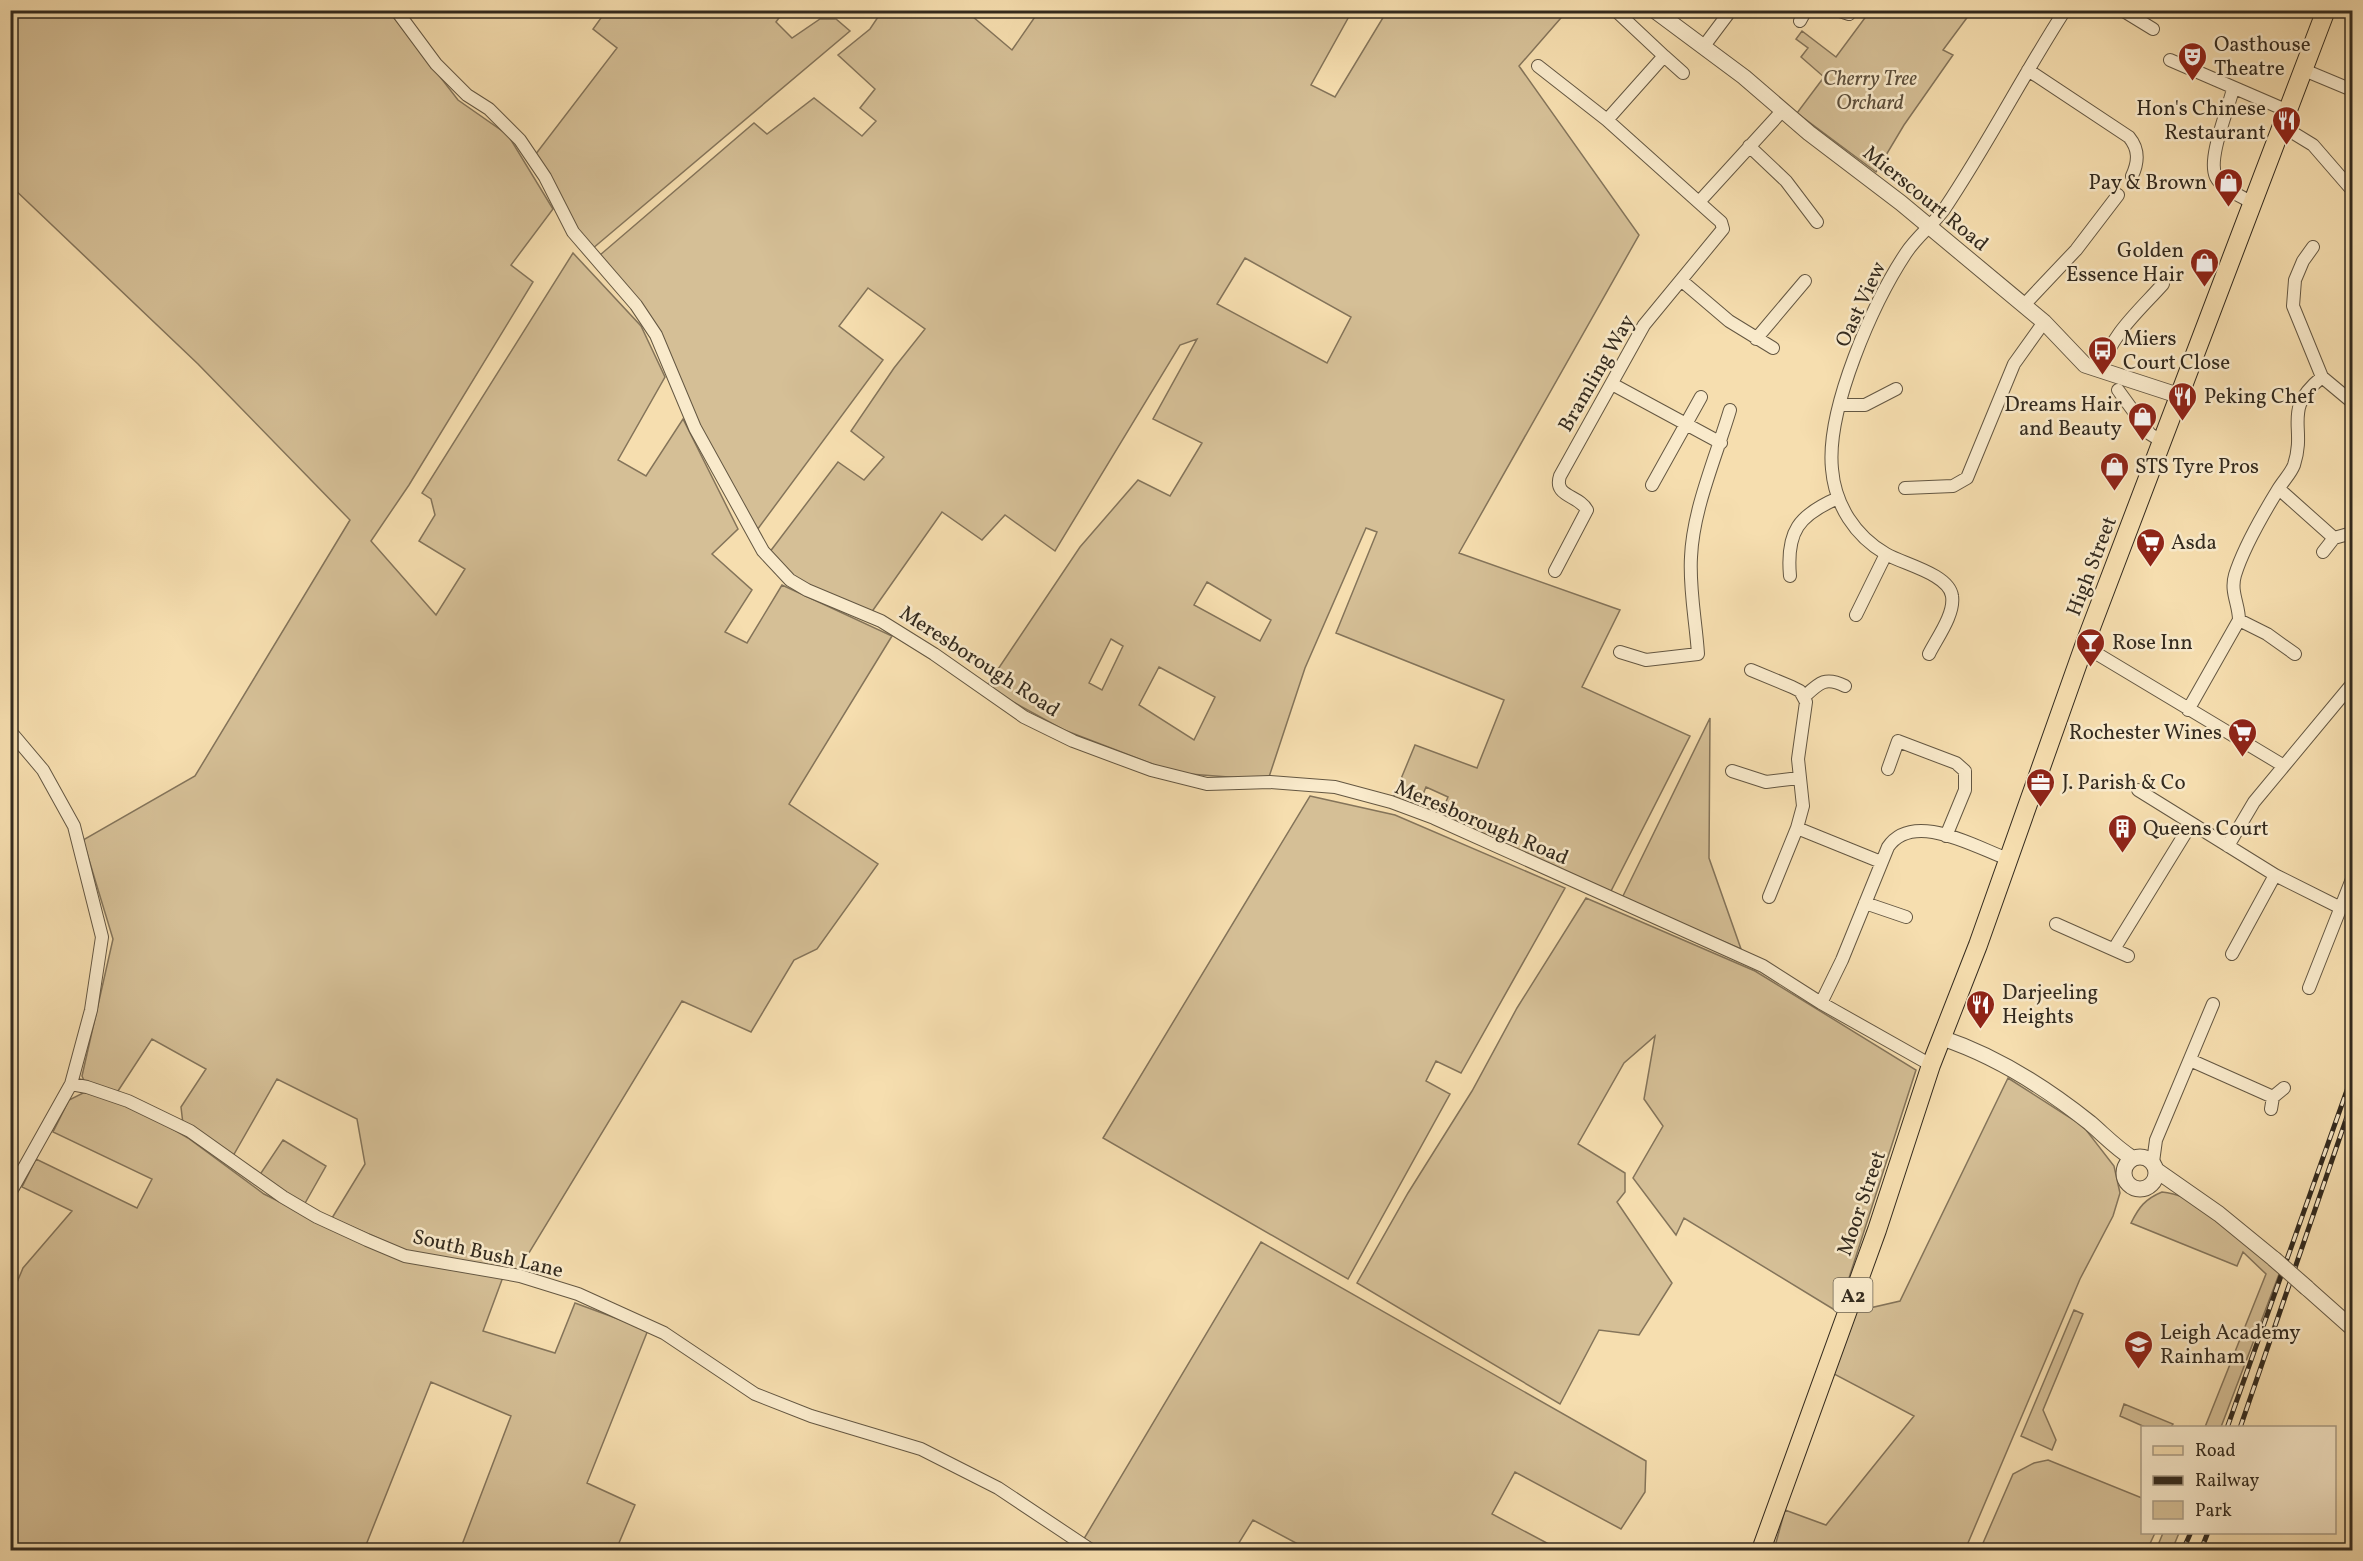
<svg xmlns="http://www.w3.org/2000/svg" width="2363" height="1561" font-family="Vollkorn,serif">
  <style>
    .green { fill: #d5bf96; stroke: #84745a; stroke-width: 1.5; fill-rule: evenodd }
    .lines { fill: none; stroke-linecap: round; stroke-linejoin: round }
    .minor-casing { stroke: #645742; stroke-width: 14 }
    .tertiary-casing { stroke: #645742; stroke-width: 17 }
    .primary-casing { stroke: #332a1e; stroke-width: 20 }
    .minor { stroke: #f9eacb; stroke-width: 12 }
    .tertiary { stroke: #f9eacb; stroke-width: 15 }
    .primary { stroke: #f6deaf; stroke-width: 18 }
    .rail-casing { stroke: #332a1e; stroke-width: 5 }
    .rail { stroke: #f9eacb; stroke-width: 3; stroke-dasharray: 9; stroke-linecap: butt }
    .tertiary-bridge-casing { stroke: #645742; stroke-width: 17; stroke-linecap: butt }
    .tertiary-bridge { stroke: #f9eacb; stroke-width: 15 }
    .labels { text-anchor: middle; stroke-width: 5; stroke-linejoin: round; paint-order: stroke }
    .shield { fill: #f9eacb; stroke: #6e6452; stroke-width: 1.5 }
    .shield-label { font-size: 20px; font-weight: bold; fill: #332a1e }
    .poi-label { font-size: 21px; fill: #332a1e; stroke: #f9eacb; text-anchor: start }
    .park-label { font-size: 21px; font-style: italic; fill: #5c4f3c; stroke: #f9eacb }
    .street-label { font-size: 21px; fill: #332a1e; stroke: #f9eacb }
  </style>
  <rect width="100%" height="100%" fill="#f6deaf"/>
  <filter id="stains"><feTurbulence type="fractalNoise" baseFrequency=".00333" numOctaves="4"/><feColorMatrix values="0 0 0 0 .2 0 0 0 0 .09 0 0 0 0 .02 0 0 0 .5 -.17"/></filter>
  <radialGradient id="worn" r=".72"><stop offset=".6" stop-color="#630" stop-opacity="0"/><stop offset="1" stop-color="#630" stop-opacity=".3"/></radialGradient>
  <path class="green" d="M10,11H389L458,100L508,135L553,209L511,265L533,282L409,485L371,541L436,615L465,569L419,541L435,515L431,499L422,493L573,253L641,326L665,377L618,460L646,476L683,419L738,529L712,554L752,590L725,632L747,643L782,585L892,636L789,804L878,864L817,949L794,960L751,1032L682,1001L518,1271L407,1251L332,1218L365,1164L357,1119L277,1079L233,1156L183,1124L181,1107L206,1069L152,1039L116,1094L85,1083L82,1076L113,939L83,840L195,776L350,520L198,364L11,186Z
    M606,11H784L776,22L792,38L820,19H836L850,31L592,249L578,232L535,155L617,48L593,29Z
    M882,11H966L1012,50L1039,11H1352L1311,85L1335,97L1387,11H1567L1519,66L1639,235L1459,553L1620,610L1582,687L1690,736L1610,893L1393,798L1415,745L1477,768L1504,700L1336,633L1377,532L1366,528L1305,668L1268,780L1176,773L1064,730L986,687L1080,547L1138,480L1170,496L1202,443L1153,419L1197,339L1180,345L1055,551L1005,515L982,540L942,512L871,613L795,579L769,553L838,462L864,480L884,457L851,431L894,368L925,329L868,288L839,326L883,360L757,530L690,408L660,331L600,255L754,123L767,134L814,98L862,136L876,121L860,108L875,89L838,55L870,29ZM1245,258L1351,317L1327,363L1217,304ZM1207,582L1271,620L1260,641L1194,605ZM1111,639L1123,646L1102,690L1089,683ZM1159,667L1215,697L1194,740L1139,705ZM1426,787L1448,797L1445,804L1436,801L1434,806L1419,804Z
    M1870,11H1972L1943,50L1953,55L1904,125L1876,172L1797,113L1824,77L1801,57L1808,48L1796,39L1802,31L1836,57Z
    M1710,718L1709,858L1741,949L1622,898Z
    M1310,796L1395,815L1565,888L1461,1073L1436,1061L1426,1081L1450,1094L1348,1279L1103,1138Z
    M1586,898L1755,971L1916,1070L1838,1312L1684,1218L1676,1235L1633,1178L1663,1126L1644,1099L1655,1036L1624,1063L1578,1144L1625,1173V1192L1617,1202L1672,1283L1639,1335L1599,1330L1560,1404L1357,1283L1408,1193L1472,1091L1517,1008Z
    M2008,1078L2083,1126L2114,1166L2120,1193L2113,1216L2080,1279L1965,1550H1774L1785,1510L1826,1525L1914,1416L1834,1374L1857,1311L1900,1301Z
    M85,1092L134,1106L188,1138L264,1194L350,1237L503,1277L483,1331L555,1353L575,1303L648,1330L587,1483L635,1505L616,1550H460L511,1416L431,1382L364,1550H11L10,1299L23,1268L72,1211L22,1187L36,1159L137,1208L152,1179L53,1132L69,1100Z
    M283,1140L326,1166L304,1205L259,1176Z
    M2162,1192C2204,1196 2249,1244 2281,1269L2221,1427H2205L2266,1274L2243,1252L2237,1266L2131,1223C2139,1207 2145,1199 2162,1192Z
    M1261,1242L1646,1461L1645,1492L1621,1529L1515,1472L1492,1514L1560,1550H1309L1253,1520L1237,1546L1244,1550H1098L1082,1542Z
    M2074,1310L2083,1314L2043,1410L2056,1440L2052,1450L2021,1436Z
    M2124,1404L2173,1424L2171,1427H2145L2120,1416Z
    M2048,1460L2142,1498V1532L2155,1533L2147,1550H1980L2013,1474L2034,1463Z
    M2163,1533H2179L2172,1550H2156Z"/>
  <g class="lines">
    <defs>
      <path id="minor" d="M396,10L436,64L467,95L489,109L520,140L545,177L573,232L636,305L656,335L695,428L763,551L790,580L807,590L881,621L934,654L1024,717L1073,741L1151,770L1207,784L1270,782L1335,787L1391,802L1434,818L1763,966L1821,1003L1931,1065
        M1837,10L1849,14L1851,10
        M2122,10L2153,29
        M1800,21L1806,10
        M1704,46L1731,10
        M1664,56L1683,73
        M2170,60L2288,111
        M1538,66L1607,120L1713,215L1721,222L1723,229L1644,325L1560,476C1553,497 1579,495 1587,510L1555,571
        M2028,70L2129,137C2139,149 2139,161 2132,176
        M2304,70L2352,90
        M2233,89C2228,110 2207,159 2216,177C2222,189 2241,196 2251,202
        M1607,120L1664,56L1615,10
        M2282,126L2313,145L2352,190
        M1749,146L1786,181L1817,222
        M1699,202L1783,110
        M2313,247L2303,261L2295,280L2293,306L2322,377L2352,402
        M1682,281L1729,321L1773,348
        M2024,305L2076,250L2118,195
        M1756,339L1805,281
        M2101,371C2110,335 2139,311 2163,284
        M1612,384L1721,443
        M2118,390L2150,434L2163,442
        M1841,405H1865L1896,389
        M1652,485L1701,397
        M1905,488L1953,486L1967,478L2014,364L2044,322
        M2279,489L2334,538
        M2323,552L2334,538L2352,533
        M1790,576C1786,531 1799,515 1838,498
        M1856,615L1886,554
        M2239,620L2267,634L2295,654
        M2084,646L2284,766
        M1620,652L1646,660L1698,654C1696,622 1689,589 1691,557C1693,509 1716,457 1730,410
        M1929,654C1937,638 1955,614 1952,596C1949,574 1903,564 1886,554C1855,536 1835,505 1832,469C1826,409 1873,303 1906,253C1917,236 1934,224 1945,208C1988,144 2023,75 2065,10
        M1751,670L1792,687L1800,691L1806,702L1798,759L1803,806L1797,828L1881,862
        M1804,697C1819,683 1825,676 1845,686
        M2188,710L2239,620C2239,604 2230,592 2235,575C2244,546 2263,514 2279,488C2284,480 2291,473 2294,465C2307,425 2281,411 2322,377
        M10,731L43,770L74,826L102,937L91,1010L71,1084L10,1193
        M1888,769L1898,741L1956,763L1965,771V790L1946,836
        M1732,771L1766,782L1799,778
        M2138,790L2275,875L2341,908
        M2228,846L2254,802L2352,684
        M1769,897L1797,828
        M1865,903L1906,917
        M2056,924L2128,956
        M2114,949L2191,824
        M2232,954L2275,875
        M2309,988L2352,879
        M1821,1003L1842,960L1888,847C1913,810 1975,847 2008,859
        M2190,1060L2273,1097
        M71,1084L87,1087L128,1101L190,1131L283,1197L317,1217L367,1240L405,1256L520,1276L578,1294L664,1333L755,1394L811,1416L921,1449L998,1488L1091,1550
        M2271,1109L2273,1097L2284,1088
        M2153,1162L2156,1140L2213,1004"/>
      <path id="tertiary" d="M1654,10L1744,77L1809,133L1901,203L2044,322L2085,365L2180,396
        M1942,1038C1996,1056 2045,1087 2090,1123C2104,1135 2116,1148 2132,1158
        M2124 1173a16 16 0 1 1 32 0a16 16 0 1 1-32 0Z
        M2156,1170L2219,1214L2274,1259
        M2307,1288L2352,1328"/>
      <path id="primary" d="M1761,1550L1877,1230L1931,1065L1978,945L2084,646L2326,10"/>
    </defs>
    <use href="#minor" class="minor-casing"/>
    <use href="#tertiary" class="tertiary-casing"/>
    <use href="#primary" class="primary-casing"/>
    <use href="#minor" class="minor"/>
    <use href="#tertiary" class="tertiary"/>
    <use href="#primary" class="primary"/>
    <defs>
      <path id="rail" d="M2227,1428L2352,1076
        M2240,1428L2352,1102
        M2183,1550L2191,1532
        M2201,1550L2208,1532"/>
    </defs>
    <use href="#rail" class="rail-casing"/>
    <use href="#rail" class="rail"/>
    <defs>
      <path id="tertiary-bridge" d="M2274,1259L2307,1288"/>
    </defs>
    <use href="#tertiary-bridge" class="tertiary-bridge-casing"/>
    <use href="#tertiary-bridge" class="tertiary-bridge"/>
  </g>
  <defs>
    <symbol id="theatre-pin" viewBox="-11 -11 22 30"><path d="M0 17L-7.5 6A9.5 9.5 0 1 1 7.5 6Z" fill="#8f2418" stroke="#f9eacb"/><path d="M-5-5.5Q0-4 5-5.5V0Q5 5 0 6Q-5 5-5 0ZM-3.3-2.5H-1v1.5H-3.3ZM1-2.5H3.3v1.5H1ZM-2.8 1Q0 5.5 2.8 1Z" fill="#fff"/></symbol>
    <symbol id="restaurant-pin" viewBox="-11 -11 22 30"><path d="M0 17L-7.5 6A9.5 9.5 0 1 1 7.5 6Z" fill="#8f2418" stroke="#f9eacb"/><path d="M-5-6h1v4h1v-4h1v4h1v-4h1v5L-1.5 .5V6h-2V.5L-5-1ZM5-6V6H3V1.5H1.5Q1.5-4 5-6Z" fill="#fff"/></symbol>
    <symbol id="shop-pin" viewBox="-11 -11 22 30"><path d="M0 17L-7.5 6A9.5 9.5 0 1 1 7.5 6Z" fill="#8f2418" stroke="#f9eacb"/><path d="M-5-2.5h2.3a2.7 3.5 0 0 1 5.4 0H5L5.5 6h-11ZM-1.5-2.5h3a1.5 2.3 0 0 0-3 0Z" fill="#fff"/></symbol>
    <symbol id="bus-pin" viewBox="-11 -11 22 30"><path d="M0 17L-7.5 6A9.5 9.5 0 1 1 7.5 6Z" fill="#8f2418" stroke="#f9eacb"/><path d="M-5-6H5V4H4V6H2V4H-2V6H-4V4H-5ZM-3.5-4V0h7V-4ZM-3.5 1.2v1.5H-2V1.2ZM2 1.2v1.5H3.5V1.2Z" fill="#fff"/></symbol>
    <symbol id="supermarket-pin" viewBox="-11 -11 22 30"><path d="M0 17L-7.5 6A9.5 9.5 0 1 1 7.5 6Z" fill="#8f2418" stroke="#f9eacb"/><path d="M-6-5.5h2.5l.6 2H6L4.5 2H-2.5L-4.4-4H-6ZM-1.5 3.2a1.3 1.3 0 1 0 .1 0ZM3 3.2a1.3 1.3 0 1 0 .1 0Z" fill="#fff"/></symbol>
    <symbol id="bar-pin" viewBox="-11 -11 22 30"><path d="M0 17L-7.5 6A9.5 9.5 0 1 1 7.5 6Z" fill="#8f2418" stroke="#f9eacb"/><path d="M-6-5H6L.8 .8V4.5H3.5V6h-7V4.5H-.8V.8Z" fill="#fff"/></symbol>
    <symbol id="office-pin" viewBox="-11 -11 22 30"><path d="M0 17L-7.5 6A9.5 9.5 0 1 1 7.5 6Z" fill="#8f2418" stroke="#f9eacb"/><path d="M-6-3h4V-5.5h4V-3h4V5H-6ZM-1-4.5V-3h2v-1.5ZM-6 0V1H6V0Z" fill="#fff"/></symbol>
    <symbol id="building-pin" viewBox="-11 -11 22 30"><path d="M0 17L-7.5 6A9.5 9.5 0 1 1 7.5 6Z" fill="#8f2418" stroke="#f9eacb"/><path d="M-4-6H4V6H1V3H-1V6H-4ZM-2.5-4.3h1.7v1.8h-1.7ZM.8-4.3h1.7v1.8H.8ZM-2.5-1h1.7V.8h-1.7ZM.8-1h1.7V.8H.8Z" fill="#fff"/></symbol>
    <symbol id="school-pin" viewBox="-11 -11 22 30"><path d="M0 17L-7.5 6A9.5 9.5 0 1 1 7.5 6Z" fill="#8f2418" stroke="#f9eacb"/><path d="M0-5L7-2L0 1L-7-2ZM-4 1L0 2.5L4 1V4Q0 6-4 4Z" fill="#fff"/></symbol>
  </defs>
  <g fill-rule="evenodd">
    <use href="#theatre-pin" x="2176" y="40" width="33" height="45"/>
    <use href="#restaurant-pin" x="2270" y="104" width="33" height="45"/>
    <use href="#shop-pin" x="2212" y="166" width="33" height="45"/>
    <use href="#shop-pin" x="2188" y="246" width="33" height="45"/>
    <use href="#bus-pin" x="2086" y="334" width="33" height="45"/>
    <use href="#restaurant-pin" x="2166" y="380" width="33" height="45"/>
    <use href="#shop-pin" x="2126" y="400" width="33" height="45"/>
    <use href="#shop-pin" x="2098" y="450" width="33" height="45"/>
    <use href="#supermarket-pin" x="2134" y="526" width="33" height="45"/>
    <use href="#bar-pin" x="2074" y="626" width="33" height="45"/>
    <use href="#supermarket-pin" x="2226" y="716" width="33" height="45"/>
    <use href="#office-pin" x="2024" y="766" width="33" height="45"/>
    <use href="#building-pin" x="2106" y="812" width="33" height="45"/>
    <use href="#restaurant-pin" x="1964" y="988" width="33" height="45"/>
    <use href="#school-pin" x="2122" y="1328" width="33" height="45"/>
  </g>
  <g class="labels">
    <rect class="shield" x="1833.5" y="1278" width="39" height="34" rx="4.5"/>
    <g class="shield-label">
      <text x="1853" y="1302">A2</text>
    </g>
    <g class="poi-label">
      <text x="2214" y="51">Oasthouse<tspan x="2214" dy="24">Theatre</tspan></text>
      <text x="2266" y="115" text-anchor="end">Hon's Chinese<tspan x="2266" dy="24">Restaurant</tspan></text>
      <text x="2207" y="189" text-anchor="end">Pay &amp; Brown</text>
      <text x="2184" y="257" text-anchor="end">Golden<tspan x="2184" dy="24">Essence Hair</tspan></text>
      <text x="2123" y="345">Miers<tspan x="2123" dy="24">Court Close</tspan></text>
      <text x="2204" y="403">Peking Chef</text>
      <text x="2122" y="411" text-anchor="end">Dreams Hair<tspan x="2122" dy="24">and Beauty</tspan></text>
      <text x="2135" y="473">STS Tyre Pros</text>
      <text x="2171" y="549">Asda</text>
      <text x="2112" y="649">Rose Inn</text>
      <text x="2222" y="739" text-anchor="end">Rochester Wines</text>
      <text x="2062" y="789">J. Parish &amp; Co</text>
      <text x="2143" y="835">Queens Court</text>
      <text x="2002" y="999">Darjeeling<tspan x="2002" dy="24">Heights</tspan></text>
      <text x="2160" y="1339">Leigh Academy<tspan x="2160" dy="24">Rainham</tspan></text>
    </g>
    <g class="park-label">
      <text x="1870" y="85">Cherry Tree<tspan x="1870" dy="24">Orchard</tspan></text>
    </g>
    <g class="street-label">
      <text transform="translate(1926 198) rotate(39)" y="7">Mierscourt Road</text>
      <text transform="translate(1860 304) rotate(-65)" y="7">Oast View</text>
      <text transform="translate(1596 373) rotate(-60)" y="7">Bramling Way</text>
      <text transform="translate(2091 566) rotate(-69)" y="7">High Street</text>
      <text transform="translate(980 661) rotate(33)" y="7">Meresborough Road</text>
      <text transform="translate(1482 822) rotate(23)" y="7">Meresborough Road</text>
      <text transform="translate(1861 1203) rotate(-71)" y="7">Moor Street</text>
      <text transform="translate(488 1253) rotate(13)" y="7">South Bush Lane</text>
    </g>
  </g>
  <rect width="2363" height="1561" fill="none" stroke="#f6deaf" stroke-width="36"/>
  <rect x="12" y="12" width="2339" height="1537" fill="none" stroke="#332a1e" stroke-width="3"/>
  <rect x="18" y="18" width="2327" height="1525" fill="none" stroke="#332a1e" stroke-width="1.5"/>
  <rect x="2141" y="1426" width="195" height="108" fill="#f9eacb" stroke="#aa9d86" stroke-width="1.5"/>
  <rect x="2153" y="1446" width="30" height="9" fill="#f6deaf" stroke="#aa9d86" stroke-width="1.5"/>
  <text x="2195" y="1456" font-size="18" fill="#332a1e">Road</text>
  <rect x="2153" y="1476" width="30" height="9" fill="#332a1e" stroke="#aa9d86" stroke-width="1.5"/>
  <text x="2195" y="1486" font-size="18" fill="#332a1e">Railway</text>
  <rect x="2153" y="1501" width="30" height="18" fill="#d5bf96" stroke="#aa9d86" stroke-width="1.5"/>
  <text x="2195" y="1516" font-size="18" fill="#332a1e">Park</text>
  <rect width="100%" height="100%" filter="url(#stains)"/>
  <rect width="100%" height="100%" fill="url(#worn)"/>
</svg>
